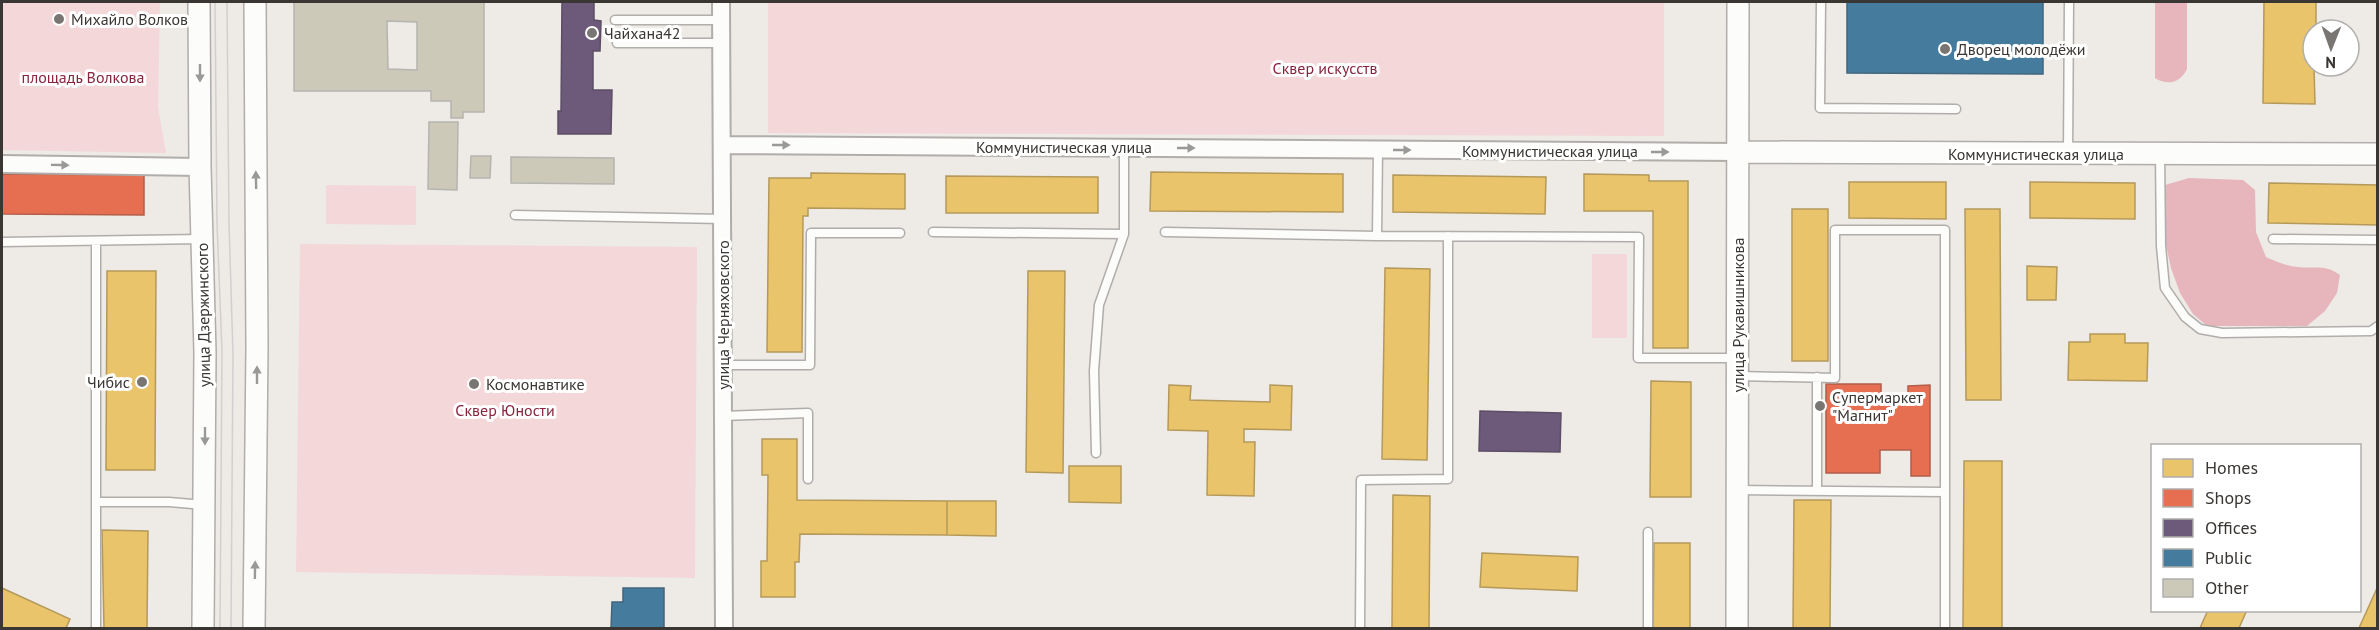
<svg xmlns="http://www.w3.org/2000/svg" width="2379" height="630" font-family="'PT Sans',sans-serif">
  <style>
    .green { fill: #f3d7d9 }
    .forest { fill: #e6b6bc }
    .homes { fill: #e9c46a; stroke: #b4995a; stroke-width: 1.5 }
    .shops { fill: #e76f51; stroke: #b35e48; stroke-width: 1.5 }
    .offices { fill: #6d597a; stroke: #5d4e65; stroke-width: 1.5 }
    .public { fill: #457b9d; stroke: #41667d; stroke-width: 1.5 }
    .building { fill: #cdc9b8; stroke: #b5b4b0; stroke-width: 1.5; fill-rule: evenodd }
    .lines { fill: none; stroke-linecap: round; stroke-linejoin: round }
    .service-casing { stroke: #b0adaa; stroke-width: 11 }
    .minor-casing { stroke: #b0adaa; stroke-width: 20 }
    .tertiary-casing { stroke: #b0adaa; stroke-width: 24 }
    .service { stroke: #fcfcfb; stroke-width: 8 }
    .minor { stroke: #fcfcfb; stroke-width: 16 }
    .tertiary { stroke: #fcfcfb; stroke-width: 21 }
    .tram { stroke: #d1d0ce; stroke-width: 1.5 }
    .oneway { fill: #9a9997 }
    .poi-dot { fill: #787572; stroke: #fff; stroke-width: 2 }
    .labels { text-anchor: middle; stroke-width: 6; stroke-linejoin: round; paint-order: stroke }
    .poi-label { font-size: 16px; fill: #393633; stroke: #fff; text-anchor: start }
    .park-label { font-size: 16px; fill: #87253e; stroke: #fff }
    .street-label { font-size: 16px; fill: #393633; stroke: #fff }
  </style>
  <rect width="100%" height="100%" fill="#eeeae6"/>
  <path class="green" d="M2,2H160L158,107L166,153L2,150Z
    M768,2H1664V136L768,133Z
    M326,185L416,186V225L326,224Z
    M300,244L697,247L695,578L296,572Z
    M1592,254H1627V338H1592Z"/>
  <path class="forest" d="M2155,2H2187V69C2180,83 2168,86 2155,78Z
    M2189,178L2243,180L2255,190L2256,232L2266,257C2277,262 2287,266 2298,267C2316,269 2325,264 2340,275L2337,293L2325,311L2307,326H2207L2193,314L2180,293L2171,268L2159,212V195L2165,185Z"/>
  <path class="homes" d="M2264,2H2316V30H2313L2315,104L2263,103Z
    M1151,172L1343,174V212L1150,211Z
    M811,173L905,174V209L808,208V216H803L802,352H767L769,178H811Z
    M1584,174L1649,175V181H1688V348H1653V211H1584Z
    M1393,175L1546,177L1545,214L1393,212Z
    M946,176L1098,177V213H946Z
    M1849,182H1946V219L1849,218Z
    M2030,182L2135,183V219L2030,218Z
    M2269,183L2378,185V225L2268,223Z
    M1792,209H1828V361H1792Z
    M1965,209H2000L2001,400H1966Z
    M2027,266L2057,267L2056,300H2027Z
    M1385,268L1430,269L1427,460L1382,459Z
    M107,271H156L155,470H106Z
    M1028,271H1065L1063,473L1026,472Z
    M2090,334H2125V343H2148L2147,381L2068,380L2069,342H2090Z
    M1651,381L1691,382V497H1650Z
    M1169,385L1191,386L1190,400L1270,402V385L1292,386L1291,430L1244,429V442H1255L1254,496L1207,495L1208,431L1168,430Z
    M762,439H797V500L947,501V535L800,534L799,562H795V597H761V561H767L768,475H762Z
    M1964,461H2002V628H1963Z
    M1069,466H1121V503L1069,502Z
    M1393,495L1430,496L1429,628H1392Z
    M1794,500H1831L1830,628H1793Z
    M947,501H996V536L947,535Z
    M102,530L148,531L147,628H104Z
    M1654,543H1690V628H1653Z
    M1482,553L1578,557L1577,591L1480,587Z
    M2378,586V628H2359Z
    M2,588L70,619L66,628H2Z
    M2208,610H2247L2239,628H2200Z"/>
  <path class="shops" d="M2,174L144,175V215L2,214Z
    M1826,384H1881V404H1908V386L1930,385V476H1911V450H1880V473H1826Z"/>
  <path class="offices" d="M562,2H594V20L601,21L600,51H593V90H612L611,134H558V111H561Z
    M1480,411L1561,413L1560,452L1479,451Z"/>
  <path class="public" d="M1847,2H2043V74L1847,73Z
    M623,588H664V628H611L612,602H623Z"/>
  <path class="building" d="M294,2H484V112H463V118H451V101H431V91H294ZM387,21L417,22V70L388,69Z
    M429,122H458L457,190L428,189Z
    M471,156H491L490,178H470Z
    M511,157L614,158V184L511,183Z"/>
  <g class="lines">
    <defs>
      <path id="service" d="M1821,2L1820,108L1956,109
        M615,20H721
        M617,43H721
        M2068,154L2069,2
        M2160,155L2161,246L2165,288L2185,317L2200,329L2222,333L2371,331L2378,326
        M515,215L723,219
        M933,232L1124,234
        M1165,232L1377,236L1639,237L1638,358H1737
        M1377,236L1378,149
        M2273,239L2378,240
        M2,242L202,239
        M96,242V628
        M723,365H810L811,233H900
        M1737,376L1835,378V230H1945V492
        M723,416L808,413V479
        M1096,453L1094,371L1099,305L1124,234V148
        M1738,490L1945,492V628
        M1817,491V377
        M97,502H169L204,505
        M1648,532V628
        M1360,627L1361,480L1448,479V236"/>
      <path id="minor" d="M721,2L724,628
        M723,145L1738,152
        M2,164L200,167"/>
      <path id="tertiary" d="M199,2L200,167L205,352L203,628
        M1738,152L2378,154
        M254,628L257,347L255,2
        M1737,628L1738,2"/>
    </defs>
    <use href="#service" class="service-casing"/>
    <use href="#minor" class="minor-casing"/>
    <use href="#tertiary" class="tertiary-casing"/>
    <use href="#service" class="service"/>
    <use href="#minor" class="minor"/>
    <use href="#tertiary" class="tertiary"/>
    <path class="tram" d="M215,2L217,223L222,352L220,628
      M227,2L229,223L233,355L231,628"/>
  </g>
  <defs><path id="oneway-solid" d="M-6-.8H1V-3.2L6.5 0L1 3.2V.8H-6Z" transform="scale(1.5)"/></defs>
  <g class="oneway">
    <use href="#oneway-solid" transform="translate(200 73) rotate(90)"/>
    <use href="#oneway-solid" transform="translate(781 145)"/>
    <use href="#oneway-solid" transform="translate(1186 148)"/>
    <use href="#oneway-solid" transform="translate(1402 150)"/>
    <use href="#oneway-solid" transform="translate(1660 152)"/>
    <use href="#oneway-solid" transform="translate(60 165) rotate(1)"/>
    <use href="#oneway-solid" transform="translate(256 180) rotate(-91)"/>
    <use href="#oneway-solid" transform="translate(257 375) rotate(-90)"/>
    <use href="#oneway-solid" transform="translate(205 436) rotate(90)"/>
    <use href="#oneway-solid" transform="translate(255 570) rotate(-89)"/>
  </g>
  <g class="poi-dot">
    <circle cx="59" cy="19" r="6"/>
    <circle cx="592" cy="33" r="6"/>
    <circle cx="1945" cy="49" r="6"/>
    <circle cx="142" cy="382" r="6"/>
    <circle cx="474" cy="384" r="6"/>
    <circle cx="1820" cy="406" r="6"/>
  </g>
  <g class="labels">
    <g class="poi-label">
      <text x="71" y="25">Михайло Волков</text>
      <text x="604" y="39">Чайхана42</text>
      <text x="1957" y="55">Дворец молодёжи</text>
      <text x="130" y="388" text-anchor="end">Чибис</text>
      <text x="486" y="390">Космонавтике</text>
      <text x="1832" y="403">Супермаркет<tspan x="1832" dy="18">"Магнит"</tspan></text>
    </g>
    <g class="park-label">
      <text x="1325" y="74">Сквер искусств</text>
      <text x="83" y="83">площадь Волкова</text>
      <text x="505" y="416">Сквер Юности</text>
    </g>
    <g class="street-label">
      <text x="1064" y="153">Коммунистическая улица</text>
      <text x="1550" y="157">Коммунистическая улица</text>
      <text x="2036" y="160">Коммунистическая улица</text>
      <text transform="translate(203 315) rotate(-91)" y="6">улица Дзержинского</text>
      <text transform="translate(723 315) rotate(-90)" y="6">улица Черняховского</text>
      <text transform="translate(1738 315) rotate(-90)" y="6">улица Рукавишникова</text>
    </g>
  </g>
  <rect width="2379" height="630" fill="none" stroke="#393633" stroke-width="6"/>
  <rect x="2151" y="444" width="210" height="168" fill="#ffffff" stroke="#b0afad" stroke-width="1.5"/>
  <rect x="2163" y="459" width="30" height="18" fill="#e9c46a" stroke="#b0afad" stroke-width="1.5"/>
  <text x="2205" y="474" font-size="18" fill="#393633">Homes</text>
  <rect x="2163" y="489" width="30" height="18" fill="#e76f51" stroke="#b0afad" stroke-width="1.5"/>
  <text x="2205" y="504" font-size="18" fill="#393633">Shops</text>
  <rect x="2163" y="519" width="30" height="18" fill="#6d597a" stroke="#b0afad" stroke-width="1.5"/>
  <text x="2205" y="534" font-size="18" fill="#393633">Offices</text>
  <rect x="2163" y="549" width="30" height="18" fill="#457b9d" stroke="#b0afad" stroke-width="1.5"/>
  <text x="2205" y="564" font-size="18" fill="#393633">Public</text>
  <rect x="2163" y="579" width="30" height="18" fill="#cdc9b8" stroke="#b0afad" stroke-width="1.5"/>
  <text x="2205" y="594" font-size="18" fill="#393633">Other</text>
  <g transform="translate(2331 48) rotate(181)"><circle r="28" fill="#ffffff" stroke="#b0afad" stroke-width="1.5"/>
  <path d="M0-4.5L10 22L0 15L-10 22Z" fill="#787572"/>
  <text y="-9" font-size="16" font-weight="bold" text-anchor="middle" fill="#393633">N</text>
  </g>
</svg>
